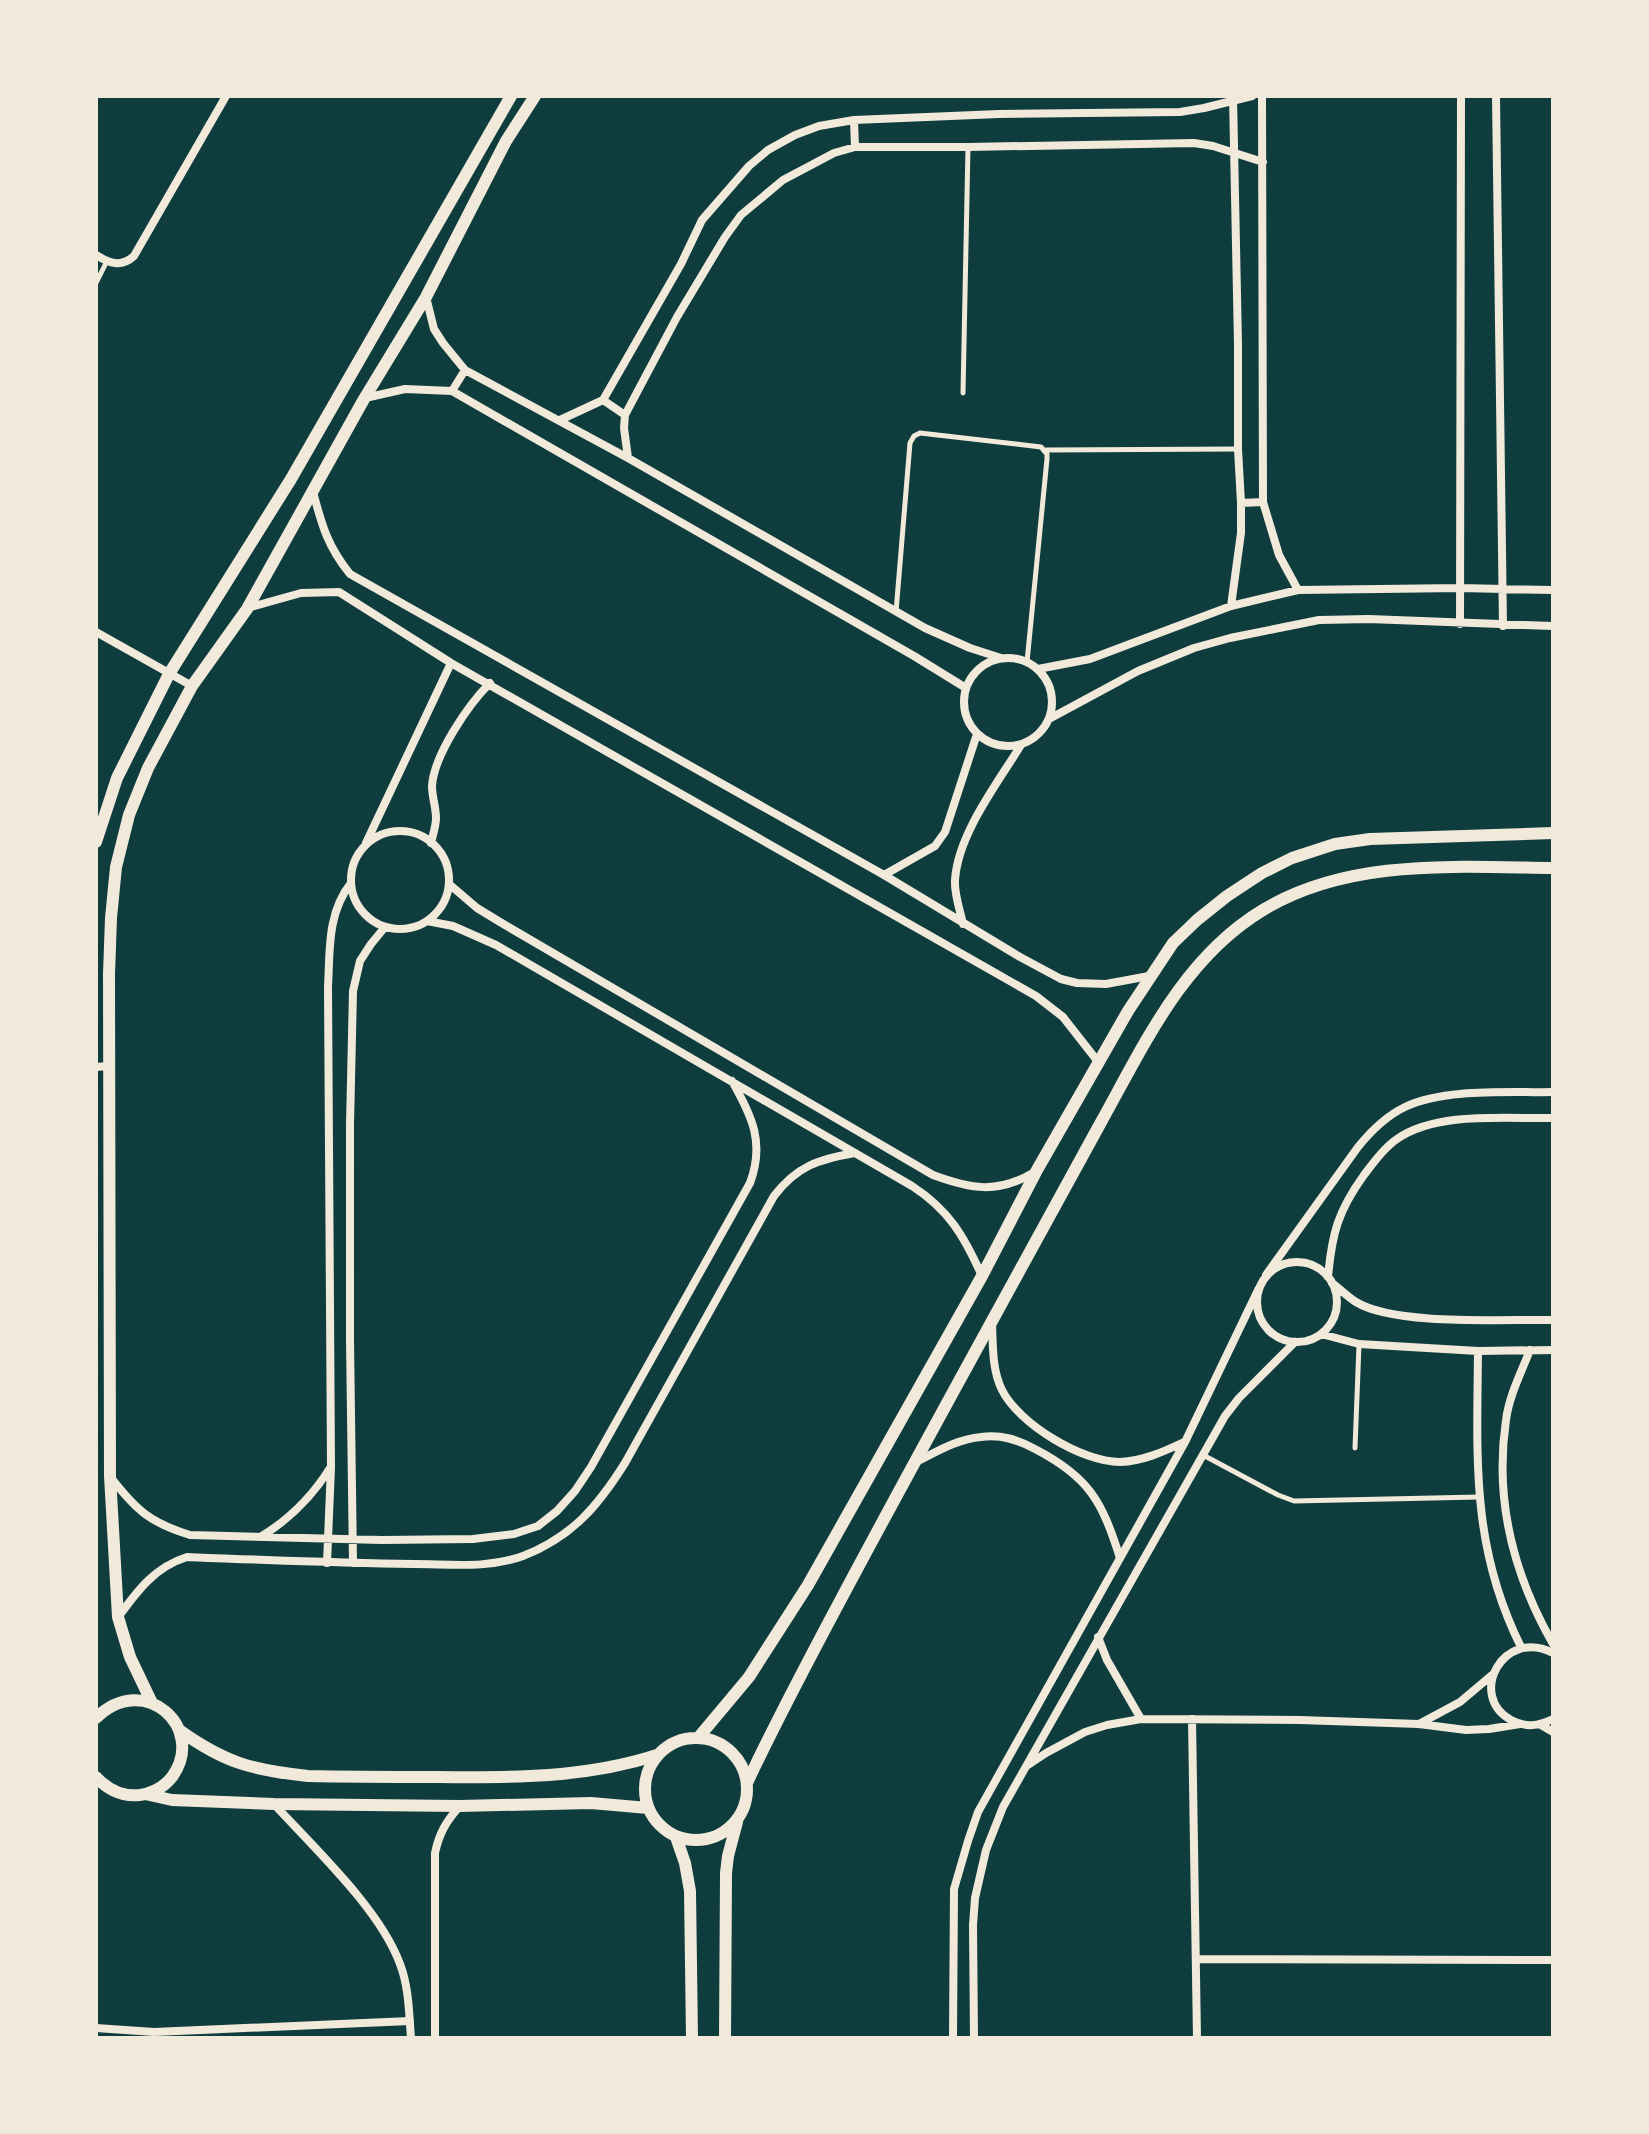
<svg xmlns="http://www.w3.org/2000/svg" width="1649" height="2134" font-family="'Roboto Serif',serif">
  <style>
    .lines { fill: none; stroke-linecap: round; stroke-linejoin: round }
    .service { stroke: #f1e9da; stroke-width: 5 }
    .minor { stroke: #f1e9da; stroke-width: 8 }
    .tertiary { stroke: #f1e9da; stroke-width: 12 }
  </style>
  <rect width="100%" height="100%" fill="#0f3d3e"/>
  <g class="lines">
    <path class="service" d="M96,283L107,261
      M963,393L968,147
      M1046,450L1238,449
      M896,612L910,443L914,436L920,433L1041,447L1047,454V459L1027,662
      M1355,1448L1359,1345
      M1203,1455L1278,1495L1294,1501L1479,1497"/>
    <path class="minor" d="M1262,96L1263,502L1279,555L1298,590
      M1496,96L1503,626
      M854,120L855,147
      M96,255C109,263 121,268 134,256L226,96
      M426,297L434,329L443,343L465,370L628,458L925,628L970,648L1001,658
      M452,391L465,370
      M365,398L405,389L452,391L914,656L966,688
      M603,400L625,415
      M560,420L603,400L681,264L702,220L749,166L768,150L795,135L819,126L854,120L999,114L1180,112L1204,108L1252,96
      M628,458L624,428L625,415L677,317L725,237L741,215L783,180L834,153L855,147H968L1194,143L1213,146L1263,162
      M313,492C322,526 328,547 350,574L884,875L1020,957L1061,979L1077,983L1106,984L1149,976
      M1241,503L1263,502
      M1231,606L1241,533V503L1238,449V344L1233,96
      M247,608L301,593L339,592L451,663L1036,996L1063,1017L1099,1063
      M1460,624L1461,96
      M96,632L192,686
      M964 702a44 44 0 1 1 88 0a44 44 0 1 1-88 0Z
      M1038,669L1090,659L1231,606L1298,590L1460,588L1553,590
      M1049,719L1138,671L1194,648L1230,638L1319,620L1369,619L1553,626
      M351 880a49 49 0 1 1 98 0a49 49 0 1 1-98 0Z
      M366,843L451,663
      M431,843C433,834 436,826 436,818C436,807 432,797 432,786C434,755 468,705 490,683
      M884,875L935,846L945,832L977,734
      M449,884L477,908L505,925L933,1175C971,1189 997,1194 1033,1173
      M427,921L453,926L496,945L912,1186C949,1210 964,1236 982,1276
      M963,924C960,910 954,894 955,880C958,834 997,784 1021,745
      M96,1067L109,1066
      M1257 1302a40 40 0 1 1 80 0a40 40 0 1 1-80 0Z
      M1266,1275L1358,1147C1371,1131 1386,1116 1405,1107C1445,1088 1509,1093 1553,1092
      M1328,1277C1332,1233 1338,1211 1364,1175C1374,1162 1384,1148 1397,1139C1437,1111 1506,1119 1553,1118
      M1332,1283C1340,1289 1348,1297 1356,1302C1395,1326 1505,1319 1553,1320
      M992,1324C993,1346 992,1370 1002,1390C1019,1424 1082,1462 1120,1462C1143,1461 1163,1452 1184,1442
      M1321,1334L1359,1344L1478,1351L1553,1350
      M1530,1350C1521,1373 1509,1396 1506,1420C1494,1501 1513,1574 1553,1644
      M1478,1351C1477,1459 1471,1547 1521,1647
      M918,1461C938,1451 958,1439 981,1437C1001,1434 1018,1440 1035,1449C1089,1477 1102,1501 1120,1558
      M112,1479C137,1511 151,1523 190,1535L382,1540L473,1539L514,1534L538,1526L557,1511L575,1491L591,1467L750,1183C765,1143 752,1116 732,1081
      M262,1536C291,1518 312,1497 330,1468
      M327,1563L331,1467L328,987C330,951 327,913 351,883
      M353,1563L350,1340V1125L353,991L360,961L371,944L385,927
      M119,1616C138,1590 155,1567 187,1557C263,1560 338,1563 414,1564C450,1564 488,1569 523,1556C572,1537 598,1506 625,1463L774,1196C797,1166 819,1159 855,1153
      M1098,1637L1107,1660L1141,1719
      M1553,1653C1503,1627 1467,1696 1511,1720C1526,1728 1538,1726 1553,1719
      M1192,1719L1197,2038
      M1419,1724L1460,1702L1492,1675
      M1541,1725L1553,1732
      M1028,1765L1046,1753L1085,1732L1107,1725L1141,1719L1300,1720L1419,1724L1466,1730L1489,1729L1520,1724
      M274,1804C314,1848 380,1909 400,1964C409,1987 409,2014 411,2038
      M1197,1959L1553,1960
      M96,2028L154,2032L410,2021
      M435,2038V1853C439,1834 446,1821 460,1806
      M953,2038L954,1889L968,1841L978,1812L1185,1442L1259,1288
      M974,2038L973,1925L975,1898L986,1850L1003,1807L1225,1416L1239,1398L1295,1342"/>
    <path class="tertiary" d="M96,842L117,778L169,674L291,479L511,96
      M152,1703L130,1657L118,1617L110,1476L109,974L111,918L116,867L129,815L148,768L192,686L247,609L364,399L426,297L506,141L535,96
      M96,1718C145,1670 207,1729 172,1777C164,1787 153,1793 140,1795C123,1797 108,1790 96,1777
      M179,1730C225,1763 252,1770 308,1776C351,1777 394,1777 438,1777C512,1778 586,1778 657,1755
      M645 1789a51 51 0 1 1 102 0a51 51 0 1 1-102 0Z
      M698,1738L749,1677L808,1585L982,1276L1037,1170L1128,1011L1173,943L1197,920L1227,896L1262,873L1292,858L1335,844L1370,839L1553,833
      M747,1783C776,1721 808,1661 840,1601C890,1507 941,1414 992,1321C1028,1255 1064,1189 1100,1124C1144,1045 1183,958 1263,910C1349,858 1456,867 1553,868
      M145,1794L172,1800L274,1804L460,1806L591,1803L648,1808
      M676,1837L685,1863L690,1891L692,2038
      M725,2038L726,1873L728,1856L737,1822"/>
  </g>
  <rect width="1649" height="2134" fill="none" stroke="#f1e9da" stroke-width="196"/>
</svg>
